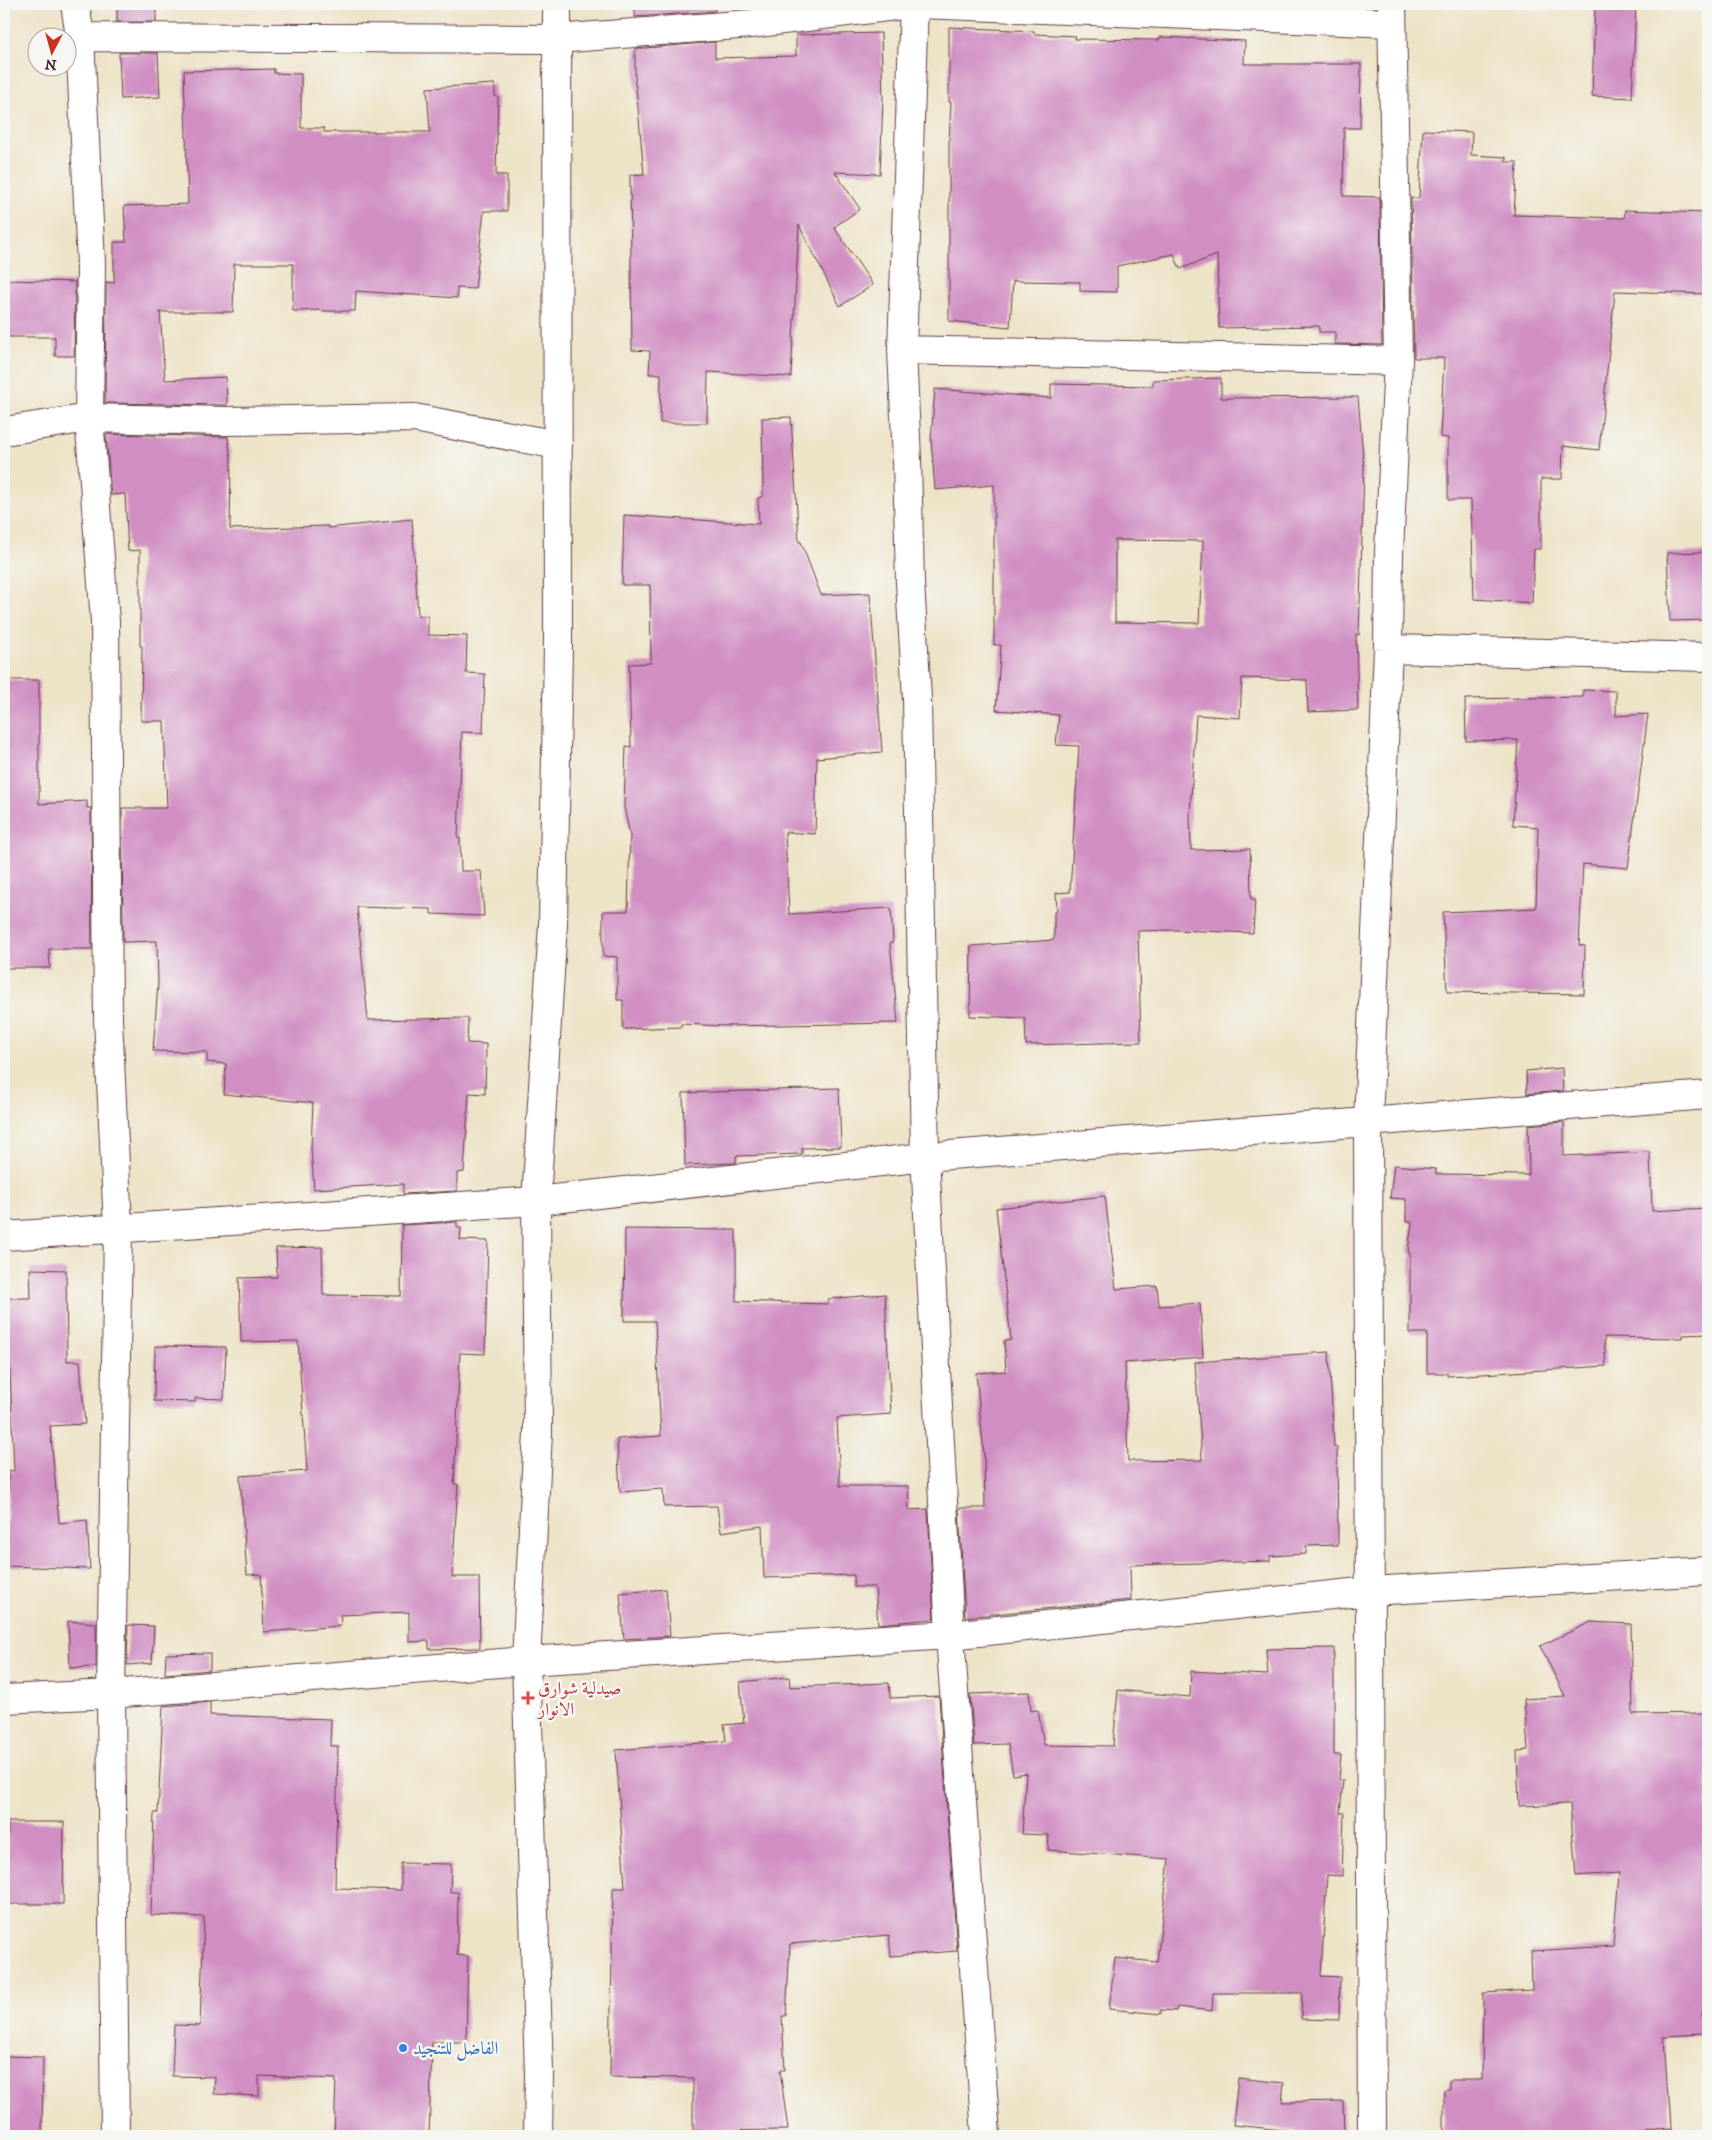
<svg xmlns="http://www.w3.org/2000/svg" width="1712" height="2140" font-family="'IM FELL DW Pica',Amiri,serif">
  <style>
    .building { fill: #d08ec3; fill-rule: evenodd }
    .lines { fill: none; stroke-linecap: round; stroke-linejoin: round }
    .minor-casing { stroke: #623c42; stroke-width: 30 }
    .tertiary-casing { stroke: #623c42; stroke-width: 30 }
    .minor { stroke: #fff; stroke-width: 28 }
    .tertiary { stroke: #fff; stroke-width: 28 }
    .health-dot { fill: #e0444e; stroke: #f6f6f2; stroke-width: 2 }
    .shop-dot { fill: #3f7fe0; stroke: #f6f6f2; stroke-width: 2 }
    .labels { text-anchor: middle; stroke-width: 5; stroke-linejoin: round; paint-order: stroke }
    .health-label { font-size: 18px; fill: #be3a42; stroke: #f6f6f2; text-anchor: start }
    .shop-label { font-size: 18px; fill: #366cbe; stroke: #f6f6f2; text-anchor: start }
  </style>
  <rect width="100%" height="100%" fill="#f6f6f2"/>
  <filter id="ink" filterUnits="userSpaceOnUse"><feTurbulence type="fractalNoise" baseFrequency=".02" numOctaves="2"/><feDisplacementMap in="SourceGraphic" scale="10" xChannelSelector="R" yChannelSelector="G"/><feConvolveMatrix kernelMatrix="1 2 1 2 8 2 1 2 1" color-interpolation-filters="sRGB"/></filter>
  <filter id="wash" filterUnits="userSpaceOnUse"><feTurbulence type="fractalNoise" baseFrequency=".0096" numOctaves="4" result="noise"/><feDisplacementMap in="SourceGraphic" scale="20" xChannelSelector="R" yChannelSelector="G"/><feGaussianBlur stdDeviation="1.12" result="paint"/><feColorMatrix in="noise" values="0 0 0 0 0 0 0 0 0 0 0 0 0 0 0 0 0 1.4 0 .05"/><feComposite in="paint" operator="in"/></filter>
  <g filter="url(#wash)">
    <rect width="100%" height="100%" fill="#ede3c7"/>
    <g id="blocks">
      <path class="building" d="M117,4H156V22H117Z
        M635,4H715V11L635,17Z
        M1595,4H1636L1632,98L1592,96Z
        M949,27L1034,31V34L1076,36L1075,39L1159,40L1160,37L1245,41L1244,64H1361L1360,128H1344L1343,196L1380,197L1382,345L1335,344V332H1319V326L1219,328L1217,255L1180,269L1174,254L1117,266V292L1080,291V282L1013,281L1010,327L949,321V143L951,102H949Z
        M881,33L883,100L880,174L835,172L860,209L834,227L873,285L840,306L799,225L791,377L708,372L707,423H660L661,374H649L650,351L632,350L630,175L644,174L636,86H635V49L715,42V58L796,56V35Z
        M119,53H158L160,97L121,99Z
        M274,69V73L301,74V128H324V132H430L427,88L495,84V96L498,97L496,175H507V211H484L475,289L457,288V298L356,291L355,311H321V310L293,311V264H234L233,312H160L165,380L226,377L227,405L105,403L106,282L114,283V242H126L124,206L188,204L184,71Z
        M1423,130L1472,132L1471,155L1506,157V162H1517L1514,215L1624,218L1625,210L1708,213V294L1615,291L1599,450L1563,446L1562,479H1541V549H1534L1532,603L1474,599L1471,500H1448V438L1440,437L1444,358H1414L1411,198H1419Z
        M8,280L75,282L74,356H55V337H7Z
        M1221,378V398L1358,397L1364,468L1359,635L1356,634L1358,710L1308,712L1307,680L1242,678L1240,718L1196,715L1190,814L1191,850L1250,849L1251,899H1255L1253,933L1176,930L1138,931L1141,1042L1026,1045L1025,1018L970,1016L971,946L1054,940V912H1057L1056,893L1070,892L1079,746L1056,745L1059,715L996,710L1001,645H994V485L935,490L931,439L935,389L1051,398V384L1153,386V380ZM1115,540L1203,541L1199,623L1115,622Z
        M791,417L799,542H801L821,595L870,593L882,752L817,758L815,834L785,832L789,914L891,908L893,942L890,943L898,1023L726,1026L681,1024V1027L623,1029V1000H617V957L603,956V911H628L630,835L624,807L626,746L631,747L629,664L651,663L650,585H622L624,515L759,524L758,498L763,496L762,418Z
        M106,434L228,437L231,460L230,529L328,526V528L412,519L418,616H428V635L467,636L466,673L485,674L483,733L462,732L458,838H460L461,871H481L484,916L431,914V909L357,907L368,1020L468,1018L467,1043L486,1044L485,1094L469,1093L464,1172L457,1173V1191L403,1194V1184L314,1189L311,1148L313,1103L224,1094L226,1064L207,1062V1052L153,1051L158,983L157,941L123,942L122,808H167L164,721H141L142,646H140V550L128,551L125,494L111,495Z
        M1708,552V620L1670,621L1667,553Z
        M5,680H39V804L87,801V808H91L92,949H49L50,968H4Z
        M1583,690L1616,691V716L1648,714L1628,868L1583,864L1579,945L1585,946L1584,994L1447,992L1443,912L1536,908L1538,827L1513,825L1518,740L1466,741L1465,699L1583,697Z
        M1562,1068L1563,1091L1527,1094L1526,1071Z
        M839,1088L841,1147L802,1148V1154L736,1156V1163L685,1165L683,1093Z
        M1564,1122V1156L1650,1152L1652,1211L1708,1208V1334L1683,1335V1338L1604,1337L1606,1366L1467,1375L1447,1376V1373H1427V1333H1410V1253L1408,1252L1412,1222H1406V1199L1390,1198L1394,1165L1436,1169V1174L1529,1175L1528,1125Z
        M1105,1196L1116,1289L1157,1286L1159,1306L1200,1303L1203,1357L1125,1363L1128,1461L1202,1460L1195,1362L1329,1352L1334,1447H1337L1338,1545L1306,1546V1554L1270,1556V1561L1130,1565L1131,1600L965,1617L959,1508H985L984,1455L976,1373L1006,1371L1004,1341L1011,1340L996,1208Z
        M457,1222V1228H461L460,1240L488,1241L485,1354L460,1353L454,1484H458L452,1577H479L480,1648L429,1649V1641L409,1642V1612L340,1615L341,1626L264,1632L261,1574L247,1575L240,1476L307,1471L298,1341L241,1342L239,1278L277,1277L276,1248L322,1247L323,1295L401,1296L402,1225Z
        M625,1229L736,1230V1301L828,1304V1299L885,1294L891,1414L837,1418L840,1486H908L909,1510L928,1509L934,1619L878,1624L875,1587H854V1575L764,1578L762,1526L721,1532L717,1506L664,1507L663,1489L620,1492L617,1439L661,1436L655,1321H624Z
        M30,1269L66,1270L67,1361H80L85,1424L50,1426L59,1523L87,1520L90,1569L5,1566L9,1471H14L9,1346H4V1298H31Z
        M155,1346L226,1347L224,1399L195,1398V1402L154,1401Z
        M666,1589L670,1636L624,1639L620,1593Z
        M68,1621L96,1623V1667L70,1668Z
        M1591,1622L1631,1624L1633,1714L1708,1713V2012H1701L1702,2035L1664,2037L1670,2129L1609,2133V2136H1444V2089H1449V2080H1482L1483,1993L1532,1990L1531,1951L1613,1946L1619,1873L1576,1876L1570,1804L1519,1806L1517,1751L1528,1750L1524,1699L1565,1696L1540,1646Z
        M128,1625L154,1626L152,1663L127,1665Z
        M1334,1648V1755H1341L1339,1780H1343L1340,1813H1344L1342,1876L1327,1875L1321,1976L1340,1977L1339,2020L1301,2019L1302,1993H1213L1212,2011L1177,2007L1176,2011L1161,2010V2014L1109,2009L1115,1958L1157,1962L1169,1859L1048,1850L1049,1835L1022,1834L1026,1773L1013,1775L1008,1744L974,1745L970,1694L1029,1692L1031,1711L1038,1710L1044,1745L1113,1746L1118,1690L1190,1697L1191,1671L1268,1675L1266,1649Z
        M210,1653V1670L165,1674L166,1654Z
        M789,1677L790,1687L889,1683L890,1698L939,1696L957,1951L891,1956L889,1935L790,1944L786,2016H782L785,2070H780L788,2130L693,2131V2078L610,2077L613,1888H625L616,1750L726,1741L724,1725L744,1723L740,1682Z
        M210,1702V1715L331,1719L330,1746H338L335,1888L401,1890V1863L451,1864L450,1892H458L457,1955L468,1956L466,2042H432L429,2136H334L336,2079L259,2076V2096L214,2094L215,2077L172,2076L174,2025L200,2026L204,1917L151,1915L154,1813H158L163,1706Z
        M8,1822H64L63,1904H7Z
        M4,2056L43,2057L42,2136H4Z
        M1238,2078L1284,2083L1282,2102L1343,2101L1344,2136L1233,2125Z"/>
    </g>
  </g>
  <g filter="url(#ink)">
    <use href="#blocks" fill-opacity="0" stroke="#623c42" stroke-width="1"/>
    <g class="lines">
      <defs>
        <path id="minor" d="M75,4L80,37L91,264L89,418L105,621L108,1018L118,1227L111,1694L115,2136
          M914,4L902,350L907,460L910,583L917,698L925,1157L950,1635L986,2136
          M920,4L1392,23
          M80,37L556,39L751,24L911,4
          M902,350L1398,361
          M4,431L89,418L227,421L414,418L558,445
          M1388,649L1708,657
          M4,1236L536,1201L925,1157L1708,1095
          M4,1699L111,1694L526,1661L950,1635L1370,1591L1708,1571
          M1372,2136L1368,1122L1388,649L1389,552L1398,361L1392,4"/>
        <path id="tertiary" d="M538,2136L539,2073L526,1661L538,1433L536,1201L553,924L558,646L557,4"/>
      </defs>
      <use href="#minor" class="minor-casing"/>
      <use href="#tertiary" class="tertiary-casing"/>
      <use href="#minor" class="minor"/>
      <use href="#tertiary" class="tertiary"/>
    </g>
  </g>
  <path class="health-dot" d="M525.5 1690.5h5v5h5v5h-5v5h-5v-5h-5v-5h5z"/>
  <circle class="shop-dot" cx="403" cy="2048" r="5"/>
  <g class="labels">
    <g class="health-label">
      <text x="538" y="1694">صيدلية شوارق<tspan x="538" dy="21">الانوار</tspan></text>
    </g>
    <g class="shop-label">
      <text x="413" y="2054">الفاضل للتنجيد</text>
    </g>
  </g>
  <rect width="1712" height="2140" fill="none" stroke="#f6f6f2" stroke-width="20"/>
  <g transform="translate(52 52) rotate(186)"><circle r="24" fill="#f6f6f2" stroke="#b1a0a2"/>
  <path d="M0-4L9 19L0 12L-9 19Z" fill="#c8321e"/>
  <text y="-8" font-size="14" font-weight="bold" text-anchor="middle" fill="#4a1f2b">N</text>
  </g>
</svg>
